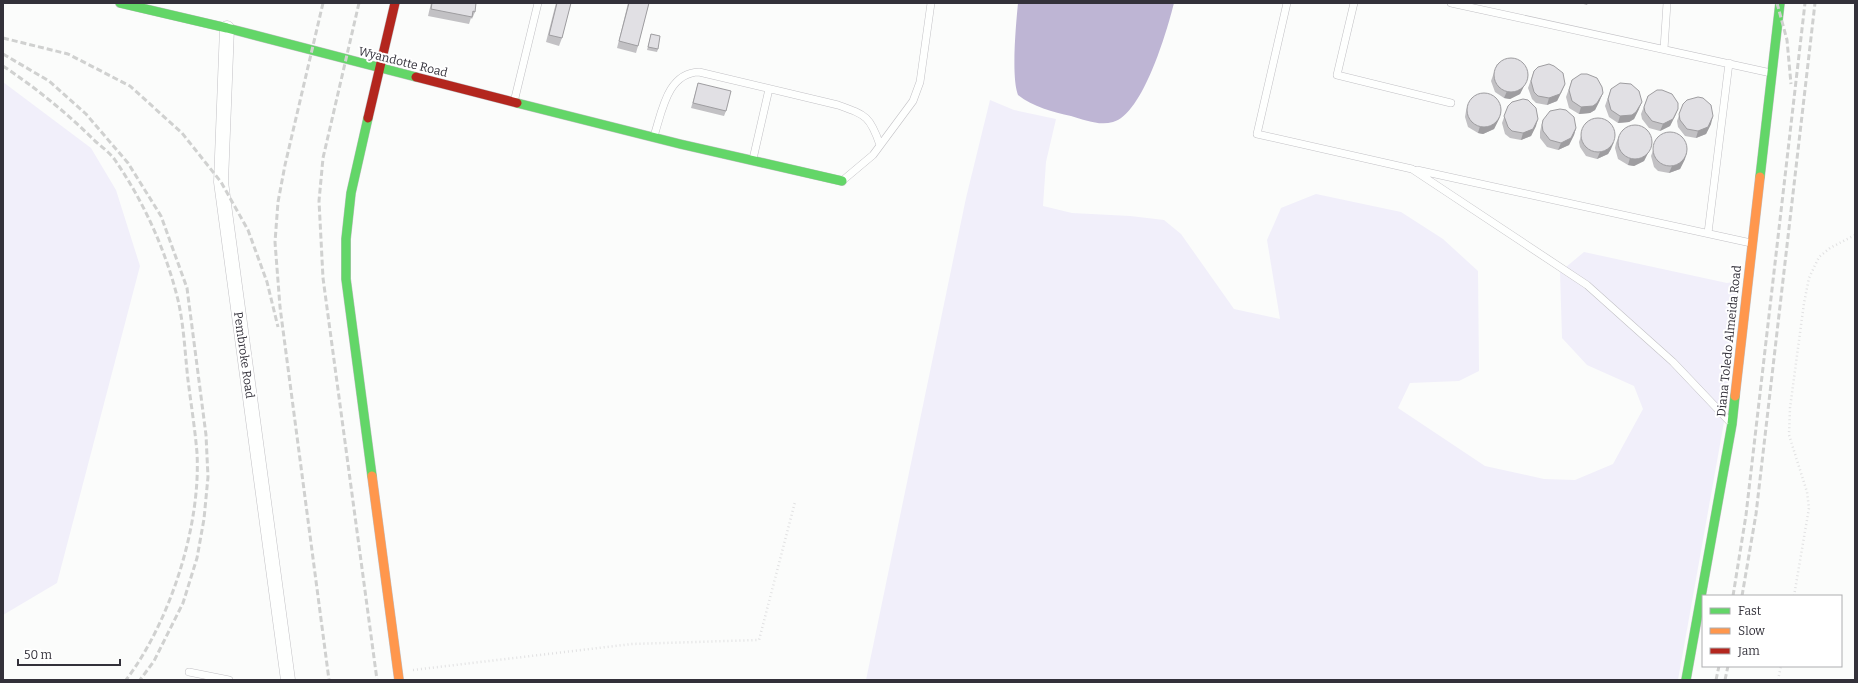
<svg xmlns="http://www.w3.org/2000/svg" width="1858" height="683" font-family="Bitter,serif">
  <style>
    .green { fill: #f1effa }
    .water { fill: #beb5d4 }
    .lines { fill: none; stroke-linecap: round; stroke-linejoin: round }
    .lane-casing { stroke: #c2c1c5; stroke-width: 8 }
    .street-casing { stroke: #c2c1c5; stroke-width: 15 }
    .fast-casing { stroke: #c2c1c5; stroke-width: 10 }
    .slow-casing { stroke: #c2c1c5; stroke-width: 10 }
    .jam-casing { stroke: #c2c1c5; stroke-width: 10 }
    .path { stroke: #e1e1e2; stroke-width: 2.5; stroke-dasharray: 1 3; stroke-linecap: butt }
    .lane { stroke: #fefffe; stroke-width: 7 }
    .street { stroke: #fefffe; stroke-width: 14 }
    .fast { stroke: #63d668; stroke-width: 9 }
    .slow { stroke: #ff974d; stroke-width: 9 }
    .jam { stroke: #b3261e; stroke-width: 9 }
    .rail { stroke: #d0d1d0; stroke-width: 3; stroke-dasharray: 6 3; stroke-linecap: butt }
    .wall { fill: #c2c1c4 }
    .shaded-wall { fill: #9e9da0 }
    .building { fill: #e1e0e4; stroke: #9e9da0 }
    .labels { text-anchor: middle; stroke-width: 4; stroke-linejoin: round; paint-order: stroke }
    .street-label { font-size: 12px; fill: #33313a; stroke: #fff }
  </style>
  <rect width="100%" height="100%" fill="#fbfcfb"/>
  <path class="green" d="M3,82L91,148L116,190L140,266L57,583L3,615Z
    M990,100L1014,110L1056,119L1046,162L1043,206L1072,213L1130,216L1164,220L1181,234L1234,309L1280,319L1267,240L1281,208L1316,194L1401,212L1443,239L1478,271L1479,371L1459,381L1410,383L1398,408L1485,466L1544,479L1575,480L1613,464L1643,409L1634,386L1587,365L1562,338L1560,272L1584,252L1727,283L1733,282L1735,278L1739,280L1724,422L1678,680H866L966,198Z"/>
  <path class="water" d="M1018,3H1174C1167,31 1143,114 1113,122C1099,126 1085,120 1071,116C1053,112 1033,107 1018,95C1011,77 1016,24 1018,3Z"/>
  <g class="lines">
    <defs>
      <path id="lane" d="M1287,3L1257,134L1412,169L1587,285L1673,362L1729,421
        M1354,3L1337,75L1451,103
        M1451,3L1771,73
        M1664,49L1667,3
        M514,102L538,3
        M654,136C662,112 667,73 699,72L838,105C866,115 870,116 880,145
        M753,159L769,89
        M1417,170L1751,243
        M842,181L873,155L913,101L920,82L931,3
        M1708,233L1729,63
        M189,672L229,680"/>
      <path id="street" d="M227,28L221,182L288,680"/>
      <path id="fast" d="M120,3L227,28L416,77
        M517,103L680,144L842,181
        M368,118L351,193L346,239V279L372,476
        M1760,177L1780,3
        M1686,680L1732,424L1735,396"/>
      <path id="slow" d="M1735,396L1760,177
        M372,476L399,680"/>
      <path id="jam" d="M416,77L517,103
        M368,118L395,3"/>
    </defs>
    <use href="#lane" class="lane-casing"/>
    <use href="#street" class="street-casing"/>
    <use href="#fast" class="fast-casing"/>
    <use href="#slow" class="slow-casing"/>
    <use href="#jam" class="jam-casing"/>
    <path class="path" d="M1794,596L1809,508L1807,492L1789,435L1790,408L1804,303L1809,278L1819,257L1830,248L1855,235
      M413,670L632,644L759,640L795,502
      M1778,680L1781,666"/>
    <use href="#lane" class="lane"/>
    <use href="#street" class="street"/>
    <use href="#fast" class="fast"/>
    <use href="#slow" class="slow"/>
    <use href="#jam" class="jam"/>
    <path class="rail" d="M323,3L285,165L278,202L275,242L280,307L329,680
      M359,3L323,158L319,201L323,278L377,680
      M1777,3L1787,40L1791,84
      M3,38L68,54L130,86L182,133L221,182L248,230L267,282L278,327
      M3,54L49,81L86,114L128,163L161,216L187,288L206,435L208,477L204,519L197,558L183,603L154,661L140,680
      M3,66C36,88 67,113 95,141C102,147 110,153 115,160C144,202 166,251 178,300C184,326 185,354 188,380C191,404 195,429 197,453C201,526 170,622 126,680
      M1733,596L1746,515L1805,3
      M1742,596L1756,514L1815,3
      M1716,680L1719,666
      M1725,680L1728,666"/>
  </g>
  <path class="wall" d="M431,3H476L475,12L472,19L471,18L469,24L428,16Z
    M556,3H571L562,38L559,46L546,42Z
    M628,3H649L638,46L636,53L617,48Z
    M1580,3H1588L1587,5Z
    M651,34L658,49L657,52L647,50Z
    M1497,64L1528,77L1525,84L1520,94L1510,99L1504,98L1495,92L1491,81Z
    M1534,71L1562,91L1557,101L1547,105L1536,103L1532,99L1528,88Z
    M1572,80L1600,100L1595,110L1590,113L1579,114L1569,108L1566,97Z
    M698,83L726,111L724,116L691,108Z
    M1611,89L1639,109L1634,119L1629,122L1618,123L1609,117L1605,106Z
    M1648,96L1678,109L1675,116L1670,126L1660,131L1649,128L1642,119L1641,114Z
    M1468,104L1501,112L1499,119L1494,129L1483,134L1478,133L1468,127L1465,117L1466,111Z
    M1683,104L1711,124L1706,134L1696,138L1685,136L1678,127L1677,121Z
    M1508,106L1536,126L1531,136L1521,140L1510,138L1505,134L1502,123Z
    M1543,120L1576,128L1574,135L1569,145L1558,150L1547,147L1540,138V132L1541,127Z
    M1585,124L1611,149L1608,154L1597,159L1586,156L1580,147L1579,142Z
    M1619,136L1652,144L1649,151L1644,161L1634,166L1628,165L1618,159L1615,148L1616,143Z
    M1657,139L1685,159L1680,169L1669,173L1658,171L1654,167L1651,156Z"/>
  <path class="shaded-wall" d="M1528,77L1525,84L1520,94L1510,99L1504,98L1507,91Z
    M1565,84L1562,91L1557,101L1547,105L1549,98Z
    M1603,93L1600,100L1595,110L1590,113L1579,114L1581,107Z
    M1642,102L1639,109L1634,119L1629,122L1618,123L1620,116Z
    M1678,109L1675,116L1670,126L1660,131L1663,124Z
    M1501,112L1499,119L1494,129L1483,134L1478,133L1480,126Z
    M1713,116L1711,124L1706,134L1696,138L1698,131Z
    M1538,119L1536,126L1531,136L1521,140L1523,133Z
    M1576,128L1574,135L1569,145L1558,150L1561,143Z
    M1614,142L1611,149L1608,154L1597,159L1600,152Z
    M1652,144L1649,151L1644,161L1634,166L1628,165L1630,158Z
    M1687,152L1685,159L1680,169L1669,173L1672,166Z"/>
  <path class="building" d="M432,3H476L475,12L473,11L472,17L431,9Z
    M557,3H571L562,38L549,35Z
    M629,3H649L638,46L619,41Z
    M651,34L660,36L658,49L648,47Z
    M1494 75a17 17 0 1 1 34 0a17 17 0 1 1-34 0Z
    M1549,64L1554,66L1563,73L1565,84L1560,94L1549,98L1538,96L1534,92L1531,81L1534,71L1538,67Z
    M1581,74H1587L1597,78L1602,87L1603,93L1597,103L1593,106L1581,107L1572,101L1569,90L1572,80Z
    M698,83L731,91L726,111L693,103Z
    M1620,83L1631,84L1639,91L1642,102L1636,112L1632,115L1620,116L1611,110L1608,99L1611,89Z
    M1657,90H1662L1672,94L1678,103V109L1673,119L1663,124L1652,121L1645,112L1644,107L1648,96Z
    M1467 110a17 17 0 1 1 34 0a17 17 0 1 1-34 0Z
    M1698,97L1703,98L1711,105L1713,116L1708,127L1698,131L1687,129L1680,120L1679,114L1683,104L1687,100Z
    M1523,99L1528,100L1536,108L1538,119L1533,129L1523,133L1512,131L1508,127L1504,116L1508,106L1512,102Z
    M1560,109L1566,110L1574,117L1576,128L1571,138L1561,143L1550,140L1543,131L1542,125L1543,120L1550,111Z
    M1581 135a17 17 0 1 1 34 0a17 17 0 1 1-34 0Z
    M1618 142a17 17 0 1 1 34 0a17 17 0 1 1-34 0Z
    M1653 149a17 17 0 1 1 34 0a17 17 0 1 1-34 0Z"/>
  <g class="labels">
    <g class="street-label">
      <text transform="translate(403 62) rotate(14)" y="4">Wyandotte Road</text>
      <text transform="translate(1729 341) rotate(-84)" y="4">Diana Toledo Almeida Road</text>
      <text transform="translate(244 355) rotate(82)" y="4">Pembroke Road</text>
    </g>
  </g>
  <rect width="1858" height="683" fill="none" stroke="#33313a" stroke-width="8"/>
  <rect x="1702" y="595" width="140" height="72" fill="#ffffff" stroke="#adadb0"/>
  <rect x="1710" y="608" width="20" height="6" fill="#63d668" stroke="#adadb0"/>
  <text x="1738" y="615" font-size="12" fill="#33313a">Fast</text>
  <rect x="1710" y="628" width="20" height="6" fill="#ff974d" stroke="#adadb0"/>
  <text x="1738" y="635" font-size="12" fill="#33313a">Slow</text>
  <rect x="1710" y="648" width="20" height="6" fill="#b3261e" stroke="#adadb0"/>
  <text x="1738" y="655" font-size="12" fill="#33313a">Jam</text>
  <path d="M18 659v6h102v-6" fill="none" stroke="#33313a" stroke-width="2"/>
  <text x="24" y="659" font-size="12" fill="#33313a" stroke="#ffffff" stroke-width="3" paint-order="stroke">50 m</text>
</svg>
